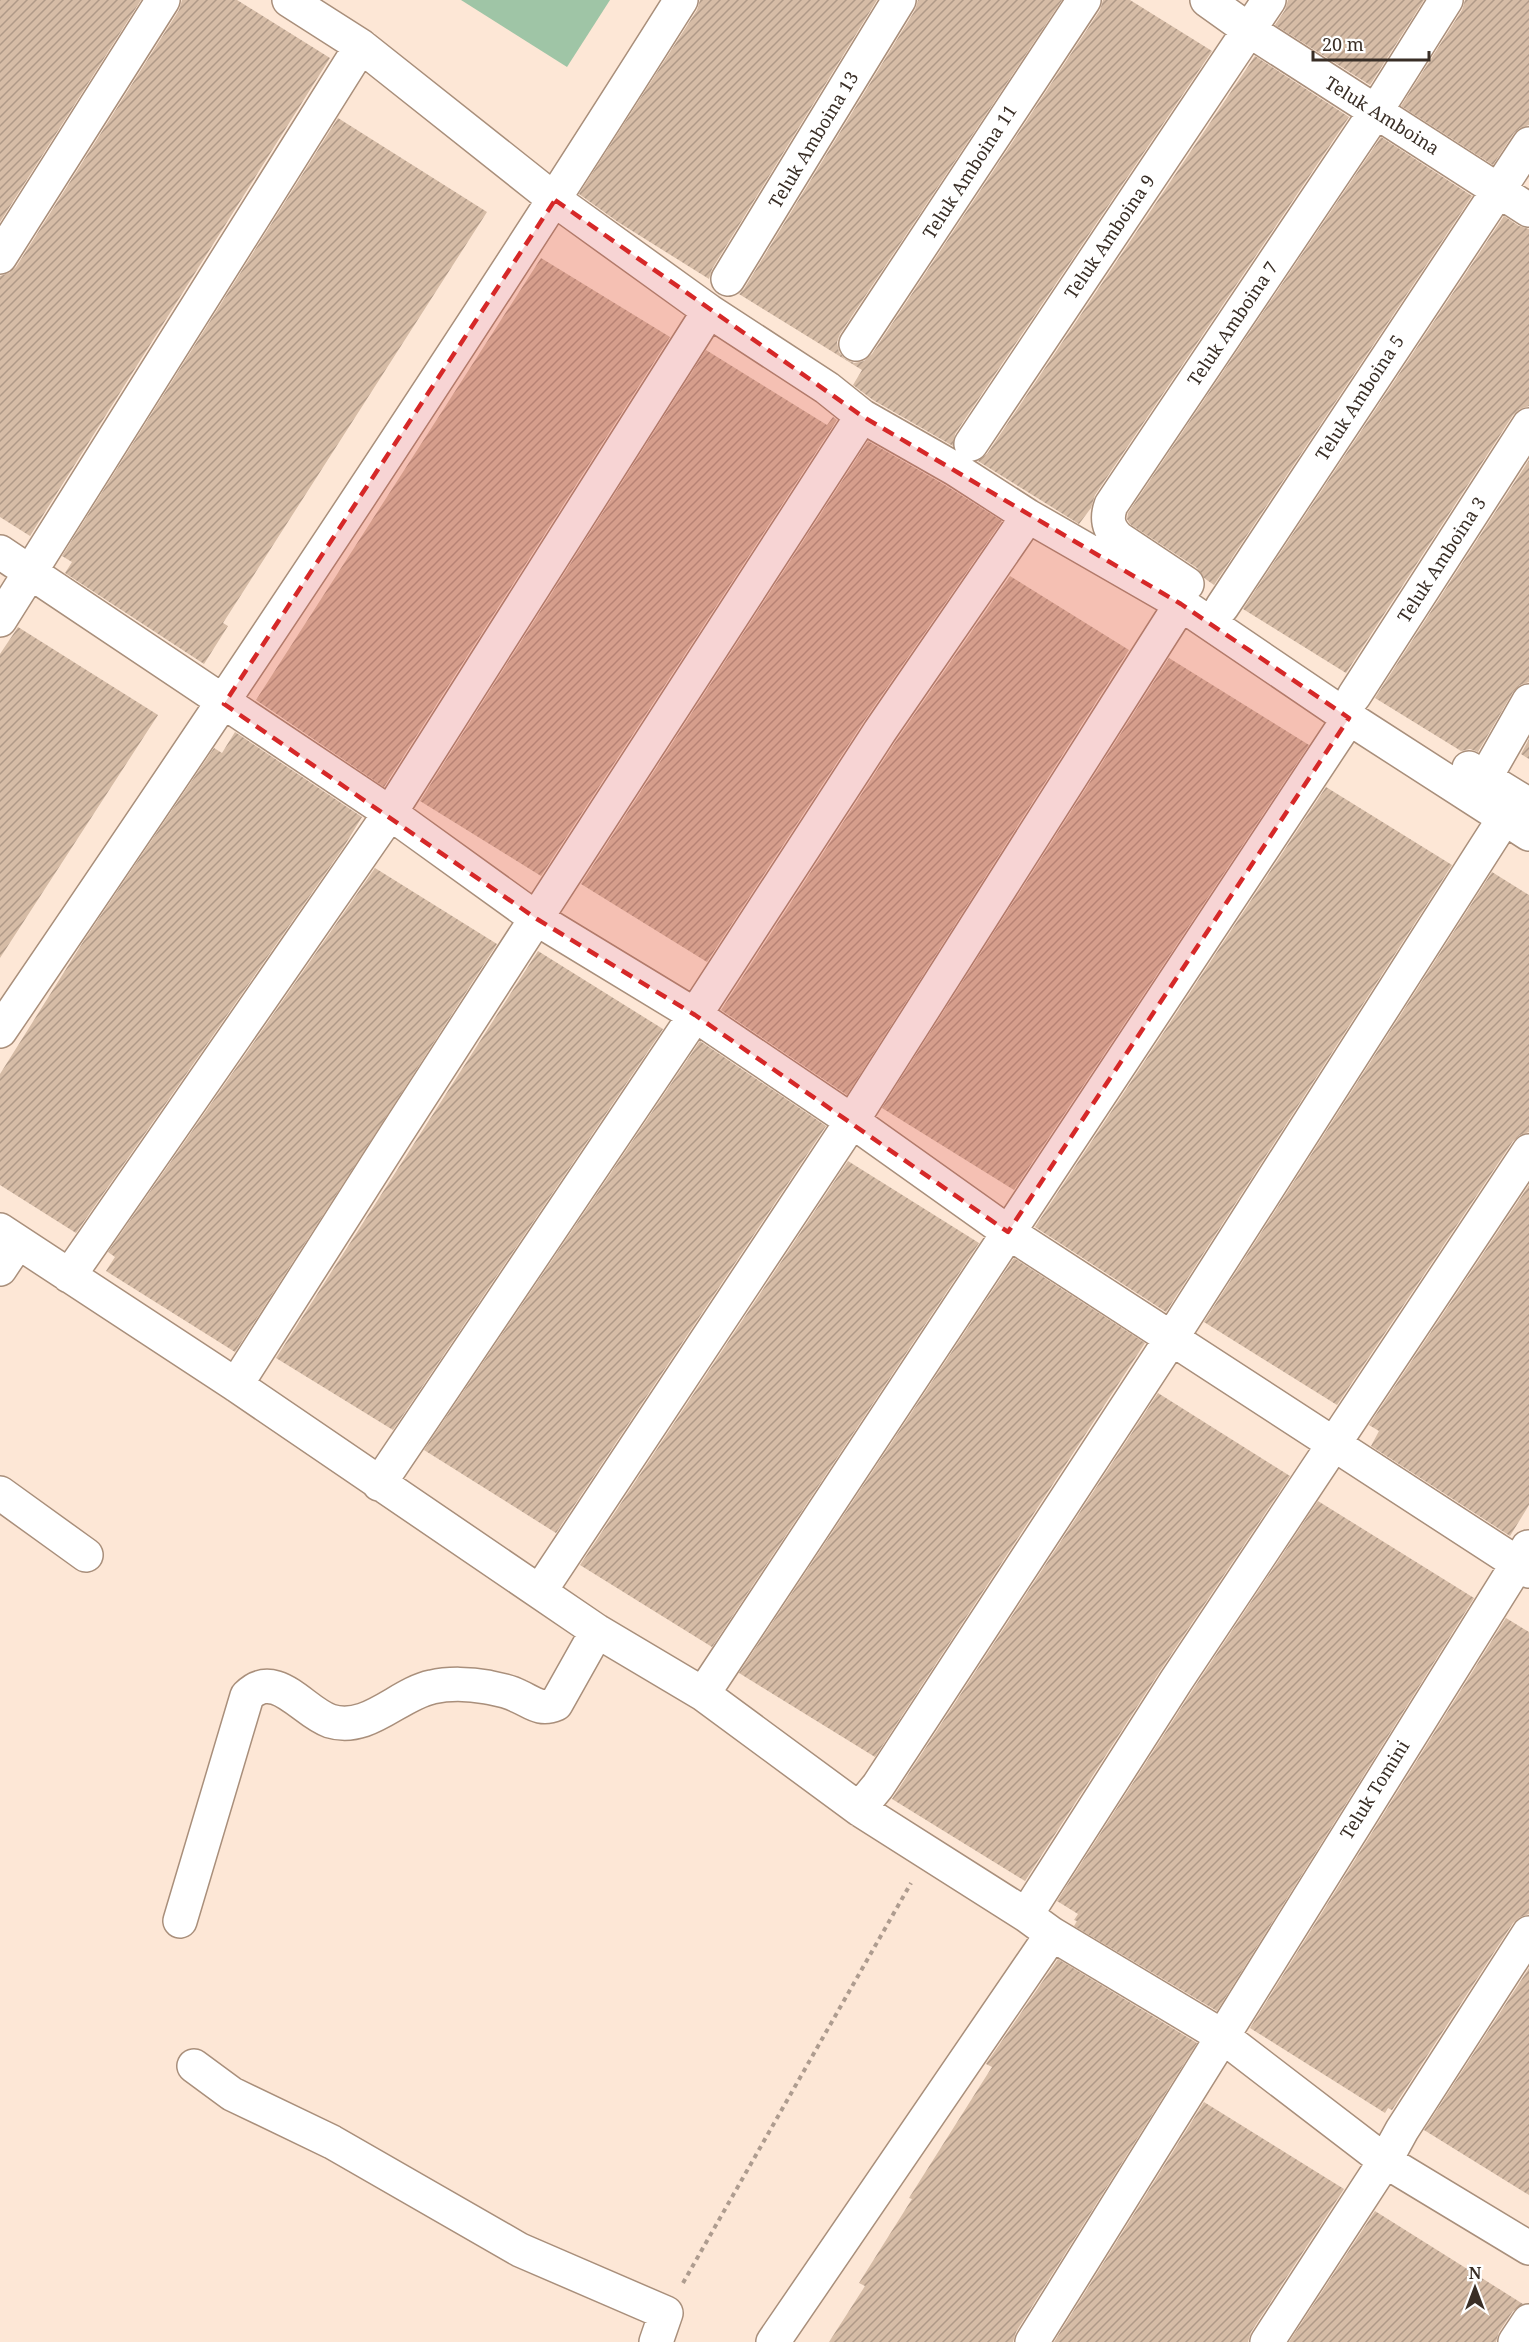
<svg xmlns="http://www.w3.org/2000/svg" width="1529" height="2342" font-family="'Noto Serif',serif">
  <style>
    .green { fill: #9fc5a6 }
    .building { fill: url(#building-hatch) }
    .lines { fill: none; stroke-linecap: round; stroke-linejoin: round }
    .minor-casing { stroke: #a98f7b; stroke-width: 36 }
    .path { stroke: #ae9c8f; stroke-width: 4; stroke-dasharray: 4.5 4.5; stroke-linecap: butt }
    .minor { stroke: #fff; stroke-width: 33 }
    .marked { fill: #d62828; fill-opacity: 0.2; stroke: #d62828; stroke-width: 4.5; stroke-dasharray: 12 8; stroke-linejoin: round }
    .labels { text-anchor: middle; stroke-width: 5; stroke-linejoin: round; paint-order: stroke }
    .street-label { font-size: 18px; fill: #392e26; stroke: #fff }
  </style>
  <defs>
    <pattern id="building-hatch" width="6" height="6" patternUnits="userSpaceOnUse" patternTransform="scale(1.5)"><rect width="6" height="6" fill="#d6bca6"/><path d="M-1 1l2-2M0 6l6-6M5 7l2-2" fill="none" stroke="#af9987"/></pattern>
  </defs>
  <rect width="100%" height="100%" fill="#fde7d6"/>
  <path class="green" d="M461,0H610L567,67Z"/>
  <path class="building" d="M0,0H141L0,222Z
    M182,0H237L330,58L30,536L0,517V276L9,273L16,267L179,10Z
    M700,0H877L712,269L709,279L618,222L579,194L697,10Z
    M918,0H1062L840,334L837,342L839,352L845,359L854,363L864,361L872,354L1100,10L1103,0H1130L1212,51L955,434L953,446L873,400L853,385L862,370L739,294L744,289L915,10Z
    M1288,0H1424L1370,85L1275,25L1285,10Z
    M1465,0H1529V125L1520,128L1514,133L1493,165L1401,106L1462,10Z
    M1255,56L1349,117L1095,495L1091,508L1079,524L978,461L987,454Z
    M338,118L487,212L223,623L228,626L204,664L65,573L72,562L62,556Z
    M1381,137L1472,196L1214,585L1204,578L1197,568L1130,524L1127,519L1128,513Z
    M1504,216L1519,226L1529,229V406L1520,409L1513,415L1346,673L1243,609Z
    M541,258L670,337L384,787L256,700Z
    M706,350L827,425L833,417L837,420L541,876L420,801Z
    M868,441L945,485L1002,521L864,721L707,962L581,884Z
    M1529,460V682L1520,685L1513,692L1478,752L1470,749L1461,751L1375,698Z
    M1010,576L1129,650L847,1095L721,1010L896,741Z
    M18,627L158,715L0,958V654Z
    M1169,658L1309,745L1014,1190L882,1108Z
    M235,732L362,817L343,848L76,1233L0,1185V1074L83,942L214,748L222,753Z
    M1529,739V759L1521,754Z
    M1326,787L1452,865L1166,1312L1035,1227Z
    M375,868L497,944L235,1352L106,1271L115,1257L108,1252Z
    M1492,872L1529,895V1132L1520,1135L1513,1141L1337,1405L1204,1322Z
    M538,951L663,1029L393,1430L276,1358Z
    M700,1041L826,1126L556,1533L424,1450Z
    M848,1161L979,1243L712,1647L580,1565Z
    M1529,1185V1505L1510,1536L1371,1446L1379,1431L1369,1425Z
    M1014,1258L1145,1343L875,1757L739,1673Z
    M1158,1393L1290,1476L1160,1671L1025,1881L892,1799Z
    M1318,1501L1474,1598L1217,2011L1074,1926L1077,1921L1074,1920L1078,1914L1057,1901L1192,1691Z
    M1506,1618L1529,1632V1914L1520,1917L1513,1923L1392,2110L1388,2108L1385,2113L1250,2028Z
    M1058,1959L1197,2043L1016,2332L1013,2342H829L865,2286L859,2283L912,2199L909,2198L992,2067L986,2064Z
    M1529,1968V2195L1424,2130Z
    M1204,2102L1344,2189L1251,2332L1248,2342H1054Z
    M1375,2211L1523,2304L1513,2311L1499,2332L1496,2342H1289Z"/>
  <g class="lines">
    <defs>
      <path id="minor" d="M289,0L361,46L555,200L709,311L827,388L862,416L955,469L1028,516L1181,604L1349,718L1529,834
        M1207,0L1249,30L1529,210
        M0,257L163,0
        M728,279L899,0
        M856,344L1084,0
        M971,444L1269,0
        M0,552L390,813L537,919L695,1015L852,1121L1008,1232L1529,1571
        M1187,584L1118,538C1108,528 1106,519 1111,505L1376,111L1446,0
        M1222,607L1529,144
        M0,620L361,46
        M1354,696L1529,425
        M1469,768L1529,805
        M1485,778L1529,701
        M0,1031C232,691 461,349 681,0
        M0,1230L236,1385L597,1631L703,1694L859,1809L1026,1915L1052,1934L1222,2036L1385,2161L1529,2248
        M0,1269L18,1242
        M69,1276L390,813L709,311
        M236,1385L395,1136L862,416
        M379,1484L695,1015L880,731L1028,516
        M0,1493L86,1555
        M540,1591L852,1121L1181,604
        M703,1694L1349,718
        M859,1809L878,1786L1171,1339L1505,817
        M1026,1915L1176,1681L1529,1151
        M180,1921L247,1696C276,1667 303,1712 330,1721C368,1733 398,1694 432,1687C449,1683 471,1684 487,1687C497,1689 509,1691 518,1696C532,1702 540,1711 556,1704L597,1631
        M194,2066L232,2094L332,2142L520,2250L666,2313L656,2342
        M773,2342L1052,1934
        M1032,2342L1528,1547
        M1267,2342L1385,2161L1402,2130L1529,1933
        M1515,2342L1529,2321"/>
    </defs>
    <use href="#minor" class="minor-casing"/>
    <path class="path" d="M683,2283L911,1883"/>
    <use href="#minor" class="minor"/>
  </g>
  <path class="marked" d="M555,200L862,416L1181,604L1349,718L1008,1232L695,1015L537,919L224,704Z"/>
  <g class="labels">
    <g class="street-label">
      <text transform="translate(1382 116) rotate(32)" y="6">Teluk Amboina</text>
      <text transform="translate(814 140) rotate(-59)" y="6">Teluk Amboina 13</text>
      <text transform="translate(970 172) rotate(-57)" y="6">Teluk Amboina 11</text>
      <text transform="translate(1110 237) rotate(-56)" y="6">Teluk Amboina 9</text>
      <text transform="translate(1233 324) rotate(-56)" y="6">Teluk Amboina 7</text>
      <text transform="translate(1360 398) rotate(-57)" y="6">Teluk Amboina 5</text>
      <text transform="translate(1442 560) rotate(-57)" y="6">Teluk Amboina 3</text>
      <text transform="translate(1375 1790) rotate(-58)" y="6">Teluk Tomini</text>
    </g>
  </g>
  <g transform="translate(1475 2288)" stroke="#ffffff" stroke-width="4.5" paint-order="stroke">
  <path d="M0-4.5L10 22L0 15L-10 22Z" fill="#392e26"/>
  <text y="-9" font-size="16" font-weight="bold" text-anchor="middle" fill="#392e26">N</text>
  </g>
  <path d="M1313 51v9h116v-9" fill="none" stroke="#392e26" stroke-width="3"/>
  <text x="1322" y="51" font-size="18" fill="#392e26" stroke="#ffffff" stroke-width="4.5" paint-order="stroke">20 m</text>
</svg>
